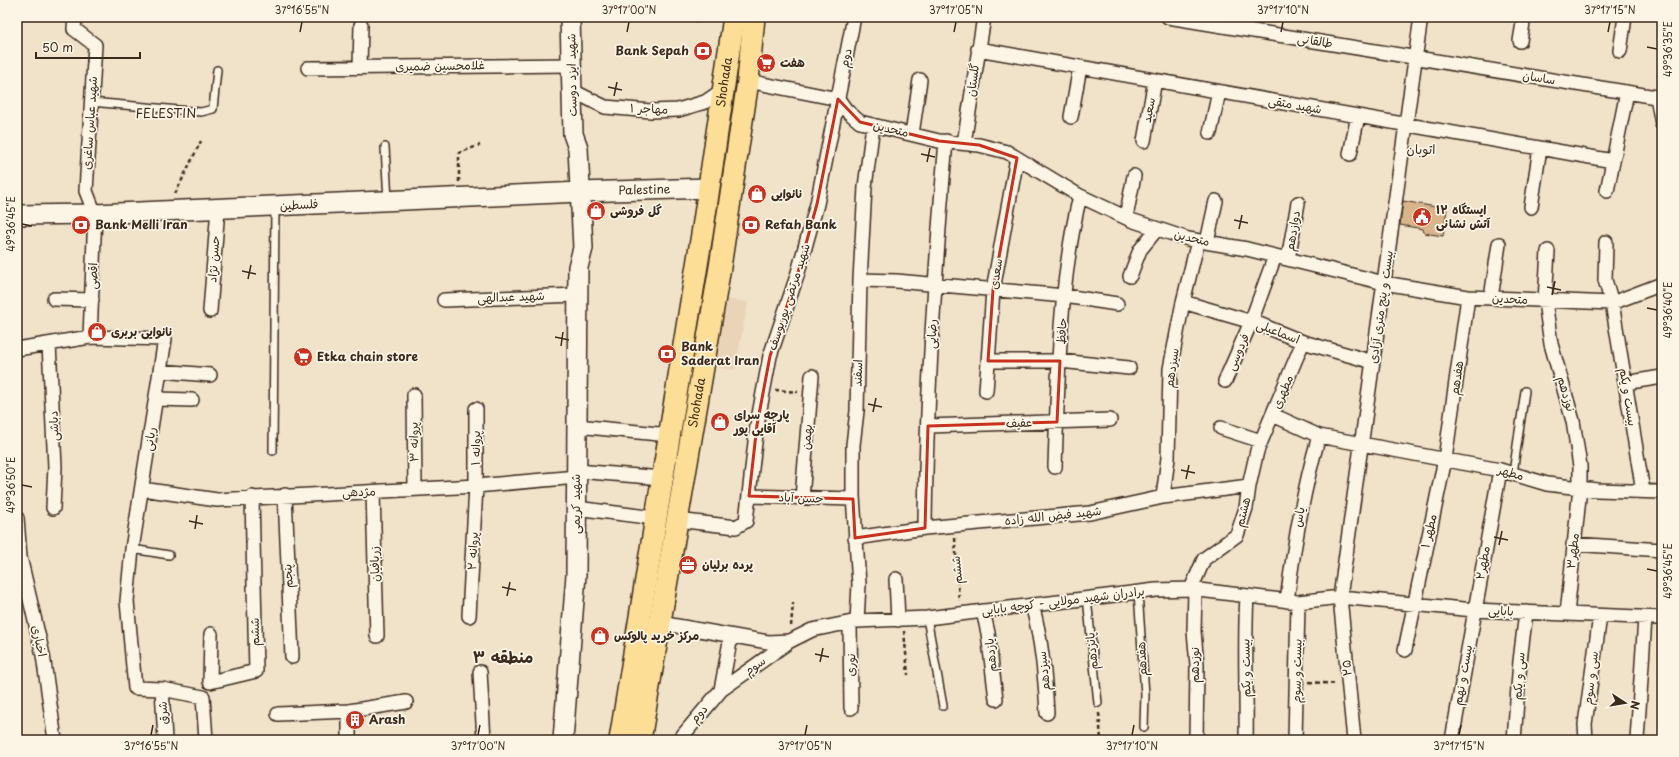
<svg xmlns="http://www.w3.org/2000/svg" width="1679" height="757" font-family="'Playpen Sans','Playpen Sans Arabic',sans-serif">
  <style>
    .built { fill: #ead4b7 }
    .building { fill: #d8b58a; stroke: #3b2a1e }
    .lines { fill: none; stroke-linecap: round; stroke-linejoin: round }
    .lane-casing { stroke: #3b2a1e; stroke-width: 10 }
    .street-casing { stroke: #3b2a1e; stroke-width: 16 }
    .secondary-casing { stroke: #3b2a1e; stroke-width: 22 }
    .primary-casing { stroke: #3b2a1e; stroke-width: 24 }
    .path { stroke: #3b2a1e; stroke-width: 2.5; stroke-dasharray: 4 3; stroke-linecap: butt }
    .lane { stroke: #fcf5e5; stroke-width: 7 }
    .street { stroke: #fcf5e5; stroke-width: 13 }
    .secondary { stroke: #fcf5e5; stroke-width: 19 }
    .primary { stroke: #fcde96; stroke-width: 21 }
    .marked { fill: none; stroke: #c8321e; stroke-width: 3; stroke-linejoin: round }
    .ticks { fill: none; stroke: #3b2a1e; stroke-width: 1.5 }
    .labels { text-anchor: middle; stroke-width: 3.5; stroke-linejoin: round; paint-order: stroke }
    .street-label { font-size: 12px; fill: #3b2a1e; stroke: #fcf5e5 }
    .poi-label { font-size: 12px; font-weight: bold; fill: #3b2a1e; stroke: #fcf5e5; text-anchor: start }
    .neighbourhood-label { font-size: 13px; fill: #3b2a1e; stroke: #fcf5e5 }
    .district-label { font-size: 16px; font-weight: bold; fill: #3b2a1e; stroke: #fcf5e5 }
    .neatline { fill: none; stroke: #3b2a1e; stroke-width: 1.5 }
    .ticks-label { font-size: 10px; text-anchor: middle; fill: #3b2a1e }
  </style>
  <rect width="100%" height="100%" fill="#f1e2ca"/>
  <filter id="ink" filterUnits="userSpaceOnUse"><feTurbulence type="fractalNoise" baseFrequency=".025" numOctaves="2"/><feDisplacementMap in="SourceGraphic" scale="8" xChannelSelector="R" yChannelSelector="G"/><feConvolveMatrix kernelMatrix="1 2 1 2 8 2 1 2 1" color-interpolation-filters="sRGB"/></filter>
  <g filter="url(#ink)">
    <path class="built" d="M726,299L748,302L735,370L714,367Z"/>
    <path class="building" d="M1403,201L1447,209L1443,236L1424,233L1423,229L1400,225Z"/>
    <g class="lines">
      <defs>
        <path id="lane" d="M696,17H697
          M91,102L201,112L213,109L217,70
          M385,147L388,200
          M273,451L275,207
          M1513,473L1525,391
          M132,549L169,555
          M1138,592L1145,695L1144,727
          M1087,598L1098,703
          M927,618L943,706"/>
        <path id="street" d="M75,17L74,29L95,45L86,191L95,214L90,337
          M1168,17L1662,98
          M1520,41L1524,17
          M978,49L1613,161
          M1620,51L1625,17
          M360,67L361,25
          M308,68L572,65
          M748,81L838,99L846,110L860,122L939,141L979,145L1007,152L1080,196L1131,220L1188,239L1247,249L1384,283L1468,297L1612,303L1662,284
          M573,91L605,107L651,111L678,110L705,102L724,89
          M1657,97L1662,124
          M1071,117L1080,67
          M1210,133L1219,92
          M912,134L920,80
          M1144,141L1155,80
          M964,143L984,17
          M1350,154L1358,116
          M1607,191L1627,92
          M1531,207L1540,148
          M1126,217L1134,176
          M1207,242L1216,201
          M1606,242L1605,280L1612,303L1643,491
          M1548,251L1545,301L1551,344L1573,421L1580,466V488L1567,614
          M1288,259L1298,203
          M1130,276L1140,250L1157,229
          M860,280L896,281L1065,296L1117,304
          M1491,298L1499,244
          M54,299L92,300
          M444,300L578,295
          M1183,302L1259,324L1303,342L1373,362
          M210,311L218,208
          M49,344L55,467L53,508
          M17,349L90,337L165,339L132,549L127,601L135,688L162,689L165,740
          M988,361H1060L1129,368
          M160,371L210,375
          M1225,381L1251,322L1275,256
          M1625,383L1662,377
          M986,391L993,290L1017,158
          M414,395L415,489
          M156,399L192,400
          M1273,415L1319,436L1500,470L1547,484L1597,490L1662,492
          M577,426L669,435
          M928,426L1110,420
          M1221,428L1261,441
          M1055,467C1058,379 1059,282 1080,196
          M577,471L662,478
          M142,489L217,500L476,486L577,477
          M373,492L377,636
          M285,495L292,657
          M749,496L853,499
          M1163,497L1168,458L1170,369L1183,302L1198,241
          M802,498L812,376
          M576,508L655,518
          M17,518L20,557L43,655L55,740
          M677,520L736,527L746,521L757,425L770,356L797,276L817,204L854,17
          M925,528C926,399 935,270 946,141
          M855,538L925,528L1090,513L1163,497L1249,486
          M1573,544L1662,550
          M896,579L898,620
          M1191,589L1204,559L1237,535L1246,508L1249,486L1257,451L1303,342
          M1195,590L1194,631L1197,665L1196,740
          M1287,601C1294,544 1303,490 1319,436
          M1032,605C1042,640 1045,677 1047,713
          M983,611L988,633L996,699
          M469,616L476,486V409
          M857,621L859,584L853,496V445L857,411L860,280L865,187L873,125
          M660,623L768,642L790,641
          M850,623L851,708
          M211,634L210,682L256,671L252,497
          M1405,650L1445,459L1468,297
          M480,672L484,740
          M162,689L203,697L206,740
          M721,690L731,636
          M278,714L349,711L406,702
          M349,740V711
          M679,740L721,690L790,641L812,630L857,621L927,618L1156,590L1191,589L1298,602L1340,597L1474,610L1662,618
          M1246,740C1247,692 1244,644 1247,596
          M1295,740L1298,602
          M1354,740L1340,597L1421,17
          M1452,740L1500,470
          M1514,740L1520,661L1526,612
          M1586,740L1585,724L1600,616
          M1637,740L1645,618"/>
        <g id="secondary">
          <path id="s1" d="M17,215L95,214L580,192L709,188"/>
          <path d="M563,740L576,575L578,267L583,248L578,148L573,134L570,17"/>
        </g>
        <g id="primary">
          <path id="s2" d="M620,740L703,228L734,17"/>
          <path id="s3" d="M640,740L720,267L748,81L754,17"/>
        </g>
      </defs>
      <use href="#lane" class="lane-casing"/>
      <use href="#street" class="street-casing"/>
      <use href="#secondary" class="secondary-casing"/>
      <use href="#primary" class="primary-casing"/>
      <path class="path" d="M459,182V153L480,145
        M175,194L201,141
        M775,390L798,392
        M955,538L959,601
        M791,626L793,603
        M904,631L908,675
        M1309,682L1336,684
        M1099,713L1101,740"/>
      <use href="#lane" class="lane"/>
      <use href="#street" class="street"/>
      <use href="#secondary" class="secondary"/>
      <use href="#primary" class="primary"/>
    </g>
  </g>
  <path class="marked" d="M838,99L860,122L939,141L979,145L1017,158L993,290L988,361H1060L1057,422L928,426L925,528L855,538L853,499L749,496L757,425L770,356L797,276L817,204Z"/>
  <path class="ticks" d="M300,32L302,22M627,32L629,22M954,32L956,22M1281,32L1283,22M1608,32L1610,22M1647,47L1657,49M608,87L622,90M614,96L617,82M921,154L935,157M927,162L930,148M1234,220L1248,223M22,224L32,226M1239,229L1242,215M242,271L256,274M248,279L251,265M1547,287L1561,290M1552,295L1555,281M1647,308L1657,310M555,337L569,340M561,346L563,332M868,404L882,407M873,412L876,398M1181,470L1195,473M1186,479L1189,465M22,485L32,487M189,521L203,524M195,529L197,515M1494,537L1508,540M1499,545L1502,531M1647,569L1657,571M502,587L516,590M507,596L510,582M815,654L829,657M820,662L823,648M151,735L153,725M478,735L480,725M805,735L807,725M1132,735L1134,725M1459,735L1461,725"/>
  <defs>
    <symbol id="bank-disc" viewBox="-11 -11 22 22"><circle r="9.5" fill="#c8321e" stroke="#fcf5e5"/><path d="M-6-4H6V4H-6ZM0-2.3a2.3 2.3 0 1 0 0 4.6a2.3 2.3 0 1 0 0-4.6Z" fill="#fff"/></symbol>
    <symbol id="supermarket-disc" viewBox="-11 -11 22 22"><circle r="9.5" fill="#c8321e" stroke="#fcf5e5"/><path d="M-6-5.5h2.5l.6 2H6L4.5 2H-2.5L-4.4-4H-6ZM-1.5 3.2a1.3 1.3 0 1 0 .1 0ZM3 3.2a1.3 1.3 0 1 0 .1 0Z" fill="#fff"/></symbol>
    <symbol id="shop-disc" viewBox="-11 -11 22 22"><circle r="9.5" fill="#c8321e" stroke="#fcf5e5"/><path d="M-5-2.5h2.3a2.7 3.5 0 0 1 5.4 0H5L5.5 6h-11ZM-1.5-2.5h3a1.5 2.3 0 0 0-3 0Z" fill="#fff"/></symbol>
    <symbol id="civic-disc" viewBox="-11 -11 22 22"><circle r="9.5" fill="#c8321e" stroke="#fcf5e5"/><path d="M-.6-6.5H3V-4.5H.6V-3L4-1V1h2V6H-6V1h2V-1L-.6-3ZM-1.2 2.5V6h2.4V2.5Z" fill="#fff"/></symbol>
    <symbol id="office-disc" viewBox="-11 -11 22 22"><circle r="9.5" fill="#c8321e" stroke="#fcf5e5"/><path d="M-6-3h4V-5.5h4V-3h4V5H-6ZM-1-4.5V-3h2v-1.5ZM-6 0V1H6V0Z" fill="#fff"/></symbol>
    <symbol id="building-disc" viewBox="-11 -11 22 22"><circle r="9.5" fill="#c8321e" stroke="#fcf5e5"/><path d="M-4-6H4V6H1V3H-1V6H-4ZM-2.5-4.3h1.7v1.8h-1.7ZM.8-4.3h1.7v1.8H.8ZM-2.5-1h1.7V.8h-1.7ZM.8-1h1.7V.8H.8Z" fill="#fff"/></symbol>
  </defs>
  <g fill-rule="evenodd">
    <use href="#bank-disc" x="692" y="40" width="22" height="22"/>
    <use href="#supermarket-disc" x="755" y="52" width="22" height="22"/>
    <use href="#shop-disc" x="746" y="183" width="22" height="22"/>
    <use href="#shop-disc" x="585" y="200" width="22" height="22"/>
    <use href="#civic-disc" x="1411" y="206" width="22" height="22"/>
    <use href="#bank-disc" x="70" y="214" width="22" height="22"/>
    <use href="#bank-disc" x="740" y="214" width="22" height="22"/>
    <use href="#shop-disc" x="86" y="321" width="22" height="22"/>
    <use href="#bank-disc" x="656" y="343" width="22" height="22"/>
    <use href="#supermarket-disc" x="292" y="346" width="22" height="22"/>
    <use href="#shop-disc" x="709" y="411" width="22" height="22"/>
    <use href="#office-disc" x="677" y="554" width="22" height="22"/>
    <use href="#shop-disc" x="589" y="625" width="22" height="22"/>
    <use href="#building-disc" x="344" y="709" width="22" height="22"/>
  </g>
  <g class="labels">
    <g class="street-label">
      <text transform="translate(1315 41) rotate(9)" y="4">طالقانی</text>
      <text transform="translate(846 58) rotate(-79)" y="4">دوم</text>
      <text transform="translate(440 66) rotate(-1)" y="4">غلامحسین ضمیری</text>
      <text transform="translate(572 75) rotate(-91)" y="4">شهید ایزد دوست</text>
      <text transform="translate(1539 78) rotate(9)" y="4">ساسان</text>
      <text transform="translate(973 80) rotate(-82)" y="4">گلستان</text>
      <text dy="4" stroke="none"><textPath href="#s2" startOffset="666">Shohada</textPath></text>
      <text transform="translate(1295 105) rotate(10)" y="4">شهید متقی</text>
      <text transform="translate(649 109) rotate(2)" y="4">مهاجر ۱</text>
      <text transform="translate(1149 110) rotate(-79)" y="4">سعید</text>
      <text transform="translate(90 123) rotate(-86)" y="4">شهید عباس ساغری</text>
      <text transform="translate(891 129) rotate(13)" y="4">متحدین</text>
      <text dy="4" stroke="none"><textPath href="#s1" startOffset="628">Palestine</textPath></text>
      <text transform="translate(299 205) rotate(-3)" y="4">فلسطین</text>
      <text transform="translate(1293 231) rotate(-81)" y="4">دوازدهم</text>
      <text transform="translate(1192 238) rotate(13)" y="4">متحدین</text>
      <text transform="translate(214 259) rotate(-86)" y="4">حسن نژاد</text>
      <text transform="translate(996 274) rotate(-81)" y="4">سعدی</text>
      <text transform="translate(93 276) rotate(-88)" y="4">اقصی</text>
      <text transform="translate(511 297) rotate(-2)" y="4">شهید عبدالهی</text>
      <text transform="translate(789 297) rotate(-72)" y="4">شهید مرتضی پوریوسف</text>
      <text transform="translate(1510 299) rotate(3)" y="4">متحدین</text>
      <text transform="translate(1381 307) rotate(-82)" y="4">بیست و پنج متری آزادی</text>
      <text transform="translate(1062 331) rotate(-86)" y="4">حافظ</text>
      <text transform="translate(1278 332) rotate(21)" y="4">اسماعیلی</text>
      <text transform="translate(932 334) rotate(-88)" y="4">رضایی</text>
      <text transform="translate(1238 352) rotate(-66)" y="4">فردوسی</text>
      <text transform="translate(1172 368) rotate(-82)" y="4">سیزدهم</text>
      <text transform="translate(858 373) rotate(-88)" y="4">اسفند</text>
      <text transform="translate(1457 378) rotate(-82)" y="4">هفدهم</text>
      <text transform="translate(1283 392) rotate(-67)" y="4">مطهری</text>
      <text transform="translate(1566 394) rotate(74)" y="4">نوزدهم</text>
      <text transform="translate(1628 397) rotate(81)" y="4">بیست و یکم</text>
      <text dy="4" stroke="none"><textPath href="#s3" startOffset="342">Shohada</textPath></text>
      <text transform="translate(1019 423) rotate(-2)" y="4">عفیف</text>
      <text transform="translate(54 426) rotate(-92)" y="4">دباشی</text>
      <text transform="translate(807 437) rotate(-85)" y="4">بهمن</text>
      <text transform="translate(150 439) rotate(-81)" y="4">ربانی</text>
      <text transform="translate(414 442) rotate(-91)" y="4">پروانه ۳</text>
      <text transform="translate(476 448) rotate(-90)" y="4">پروانه ۱</text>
      <text transform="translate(1511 473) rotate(16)" y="4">مطهر</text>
      <text transform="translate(359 492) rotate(-2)" y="4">مژدهی</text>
      <text transform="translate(801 498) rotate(2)" y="4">حسن آباد</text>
      <text transform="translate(576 504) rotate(-90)" y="4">شهید کریمی</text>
      <text transform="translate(1243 512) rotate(-76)" y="4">هشتم</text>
      <text transform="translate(1053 516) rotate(-6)" y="4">شهید فیض الله زاده</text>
      <text transform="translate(1299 517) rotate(-79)" y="4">یاس</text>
      <text transform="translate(1429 531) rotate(-77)" y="4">مطهر ۱</text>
      <text transform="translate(473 551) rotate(-87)" y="4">پروانه ۲</text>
      <text transform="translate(1573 551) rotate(-84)" y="4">مطهر۳</text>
      <text transform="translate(1483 563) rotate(-80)" y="4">مطهر۲</text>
      <text transform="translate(375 564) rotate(-92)" y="4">زربافیان</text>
      <text transform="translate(957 570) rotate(-95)" y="4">ششم</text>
      <text transform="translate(288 576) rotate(-93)" y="4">پنجم</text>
      <text transform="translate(1063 601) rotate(-7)" y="4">برادران شهید مولایی - کوچه بابایی</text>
      <text transform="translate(1501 611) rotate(3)" y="4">بابایی</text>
      <text transform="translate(255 632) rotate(-91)" y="4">ششم</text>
      <text transform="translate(39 641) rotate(78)" y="4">اخباری</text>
      <text transform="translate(1092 651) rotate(-96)" y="4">پانزدهم</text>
      <text transform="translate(991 655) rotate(-96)" y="4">یازدهم</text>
      <text transform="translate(1142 659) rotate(-93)" y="4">هفدهم</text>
      <text transform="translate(851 665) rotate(-89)" y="4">نوری</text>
      <text transform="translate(1195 665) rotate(-90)" y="4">نوزدهم</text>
      <text transform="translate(755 666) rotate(-35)" y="4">سوم</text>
      <text transform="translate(1246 668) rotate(-91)" y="4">بیست و یکم</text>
      <text transform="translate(1347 668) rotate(-96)" y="4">۲۵</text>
      <text transform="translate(1044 671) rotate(-96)" y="4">سیزدهم</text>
      <text transform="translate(1297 671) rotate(-89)" y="4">بیست و سوم</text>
      <text transform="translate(1463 675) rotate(-80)" y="4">بیست و نهم</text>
      <text transform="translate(1519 676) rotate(-86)" y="4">سی و یکم</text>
      <text transform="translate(1591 678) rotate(-83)" y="4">سی و سوم</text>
      <text transform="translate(163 713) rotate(-93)" y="4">شرق</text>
      <text transform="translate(699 714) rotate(-49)" y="4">دوم</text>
    </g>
    <g class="poi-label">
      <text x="689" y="55" text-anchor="end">Bank Sepah</text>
      <text x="780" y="67">هفت</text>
      <text x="771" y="198">نانوایی</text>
      <text x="1436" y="214">ایستگاه ۱۲<tspan x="1436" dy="14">آتش نشانی</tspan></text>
      <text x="610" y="215">گل فروشی</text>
      <text x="95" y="229">Bank Melli Iran</text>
      <text x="765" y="229">Refah Bank</text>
      <text x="111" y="336">نانوایی بربری</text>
      <text x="681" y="351">Bank<tspan x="681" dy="14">Saderat Iran</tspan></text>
      <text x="317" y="361">Etka chain store</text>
      <text x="734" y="419">پارچه سرای<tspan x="734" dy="14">آقایی پور</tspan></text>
      <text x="702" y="569">پرده برلیان</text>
      <text x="614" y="640">مركز خريد پالوكس</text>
      <text x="369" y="724">Arash</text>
    </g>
    <g class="neighbourhood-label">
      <text x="166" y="118">FELESTIN</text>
      <text x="1421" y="154">اتوبان</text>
    </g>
    <g class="district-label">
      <text x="503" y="663">منطقه ۳</text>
    </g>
  </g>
  <rect width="1679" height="757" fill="none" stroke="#fcf5e5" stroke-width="44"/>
  <g transform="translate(1625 703) rotate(102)" stroke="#fcf5e5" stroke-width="3" paint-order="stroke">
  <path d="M0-3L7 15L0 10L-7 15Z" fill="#3b2a1e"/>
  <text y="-6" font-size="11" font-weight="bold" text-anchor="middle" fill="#3b2a1e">N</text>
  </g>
  <path d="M36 52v6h104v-6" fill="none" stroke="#3b2a1e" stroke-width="2"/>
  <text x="42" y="52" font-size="12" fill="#3b2a1e" stroke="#fcf5e5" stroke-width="3" paint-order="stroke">50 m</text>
  <rect x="22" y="22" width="1635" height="713" class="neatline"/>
  <g class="ticks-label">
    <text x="302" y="14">37°16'55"N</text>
    <text x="629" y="14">37°17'00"N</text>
    <text x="956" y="14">37°17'05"N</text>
    <text x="1283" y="14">37°17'10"N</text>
    <text x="1610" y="14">37°17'15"N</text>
    <text transform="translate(1668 49) rotate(-90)" y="4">49°36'35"E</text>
    <text transform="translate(11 224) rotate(-90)" y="4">49°36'45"E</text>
    <text transform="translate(1668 310) rotate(-90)" y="4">49°36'40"E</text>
    <text transform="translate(11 485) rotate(-90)" y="4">49°36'50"E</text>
    <text transform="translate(1668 571) rotate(-90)" y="4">49°36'45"E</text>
    <text x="151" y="750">37°16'55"N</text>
    <text x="478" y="750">37°17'00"N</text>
    <text x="805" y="750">37°17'05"N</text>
    <text x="1132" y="750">37°17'10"N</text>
    <text x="1459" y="750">37°17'15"N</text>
  </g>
</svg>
